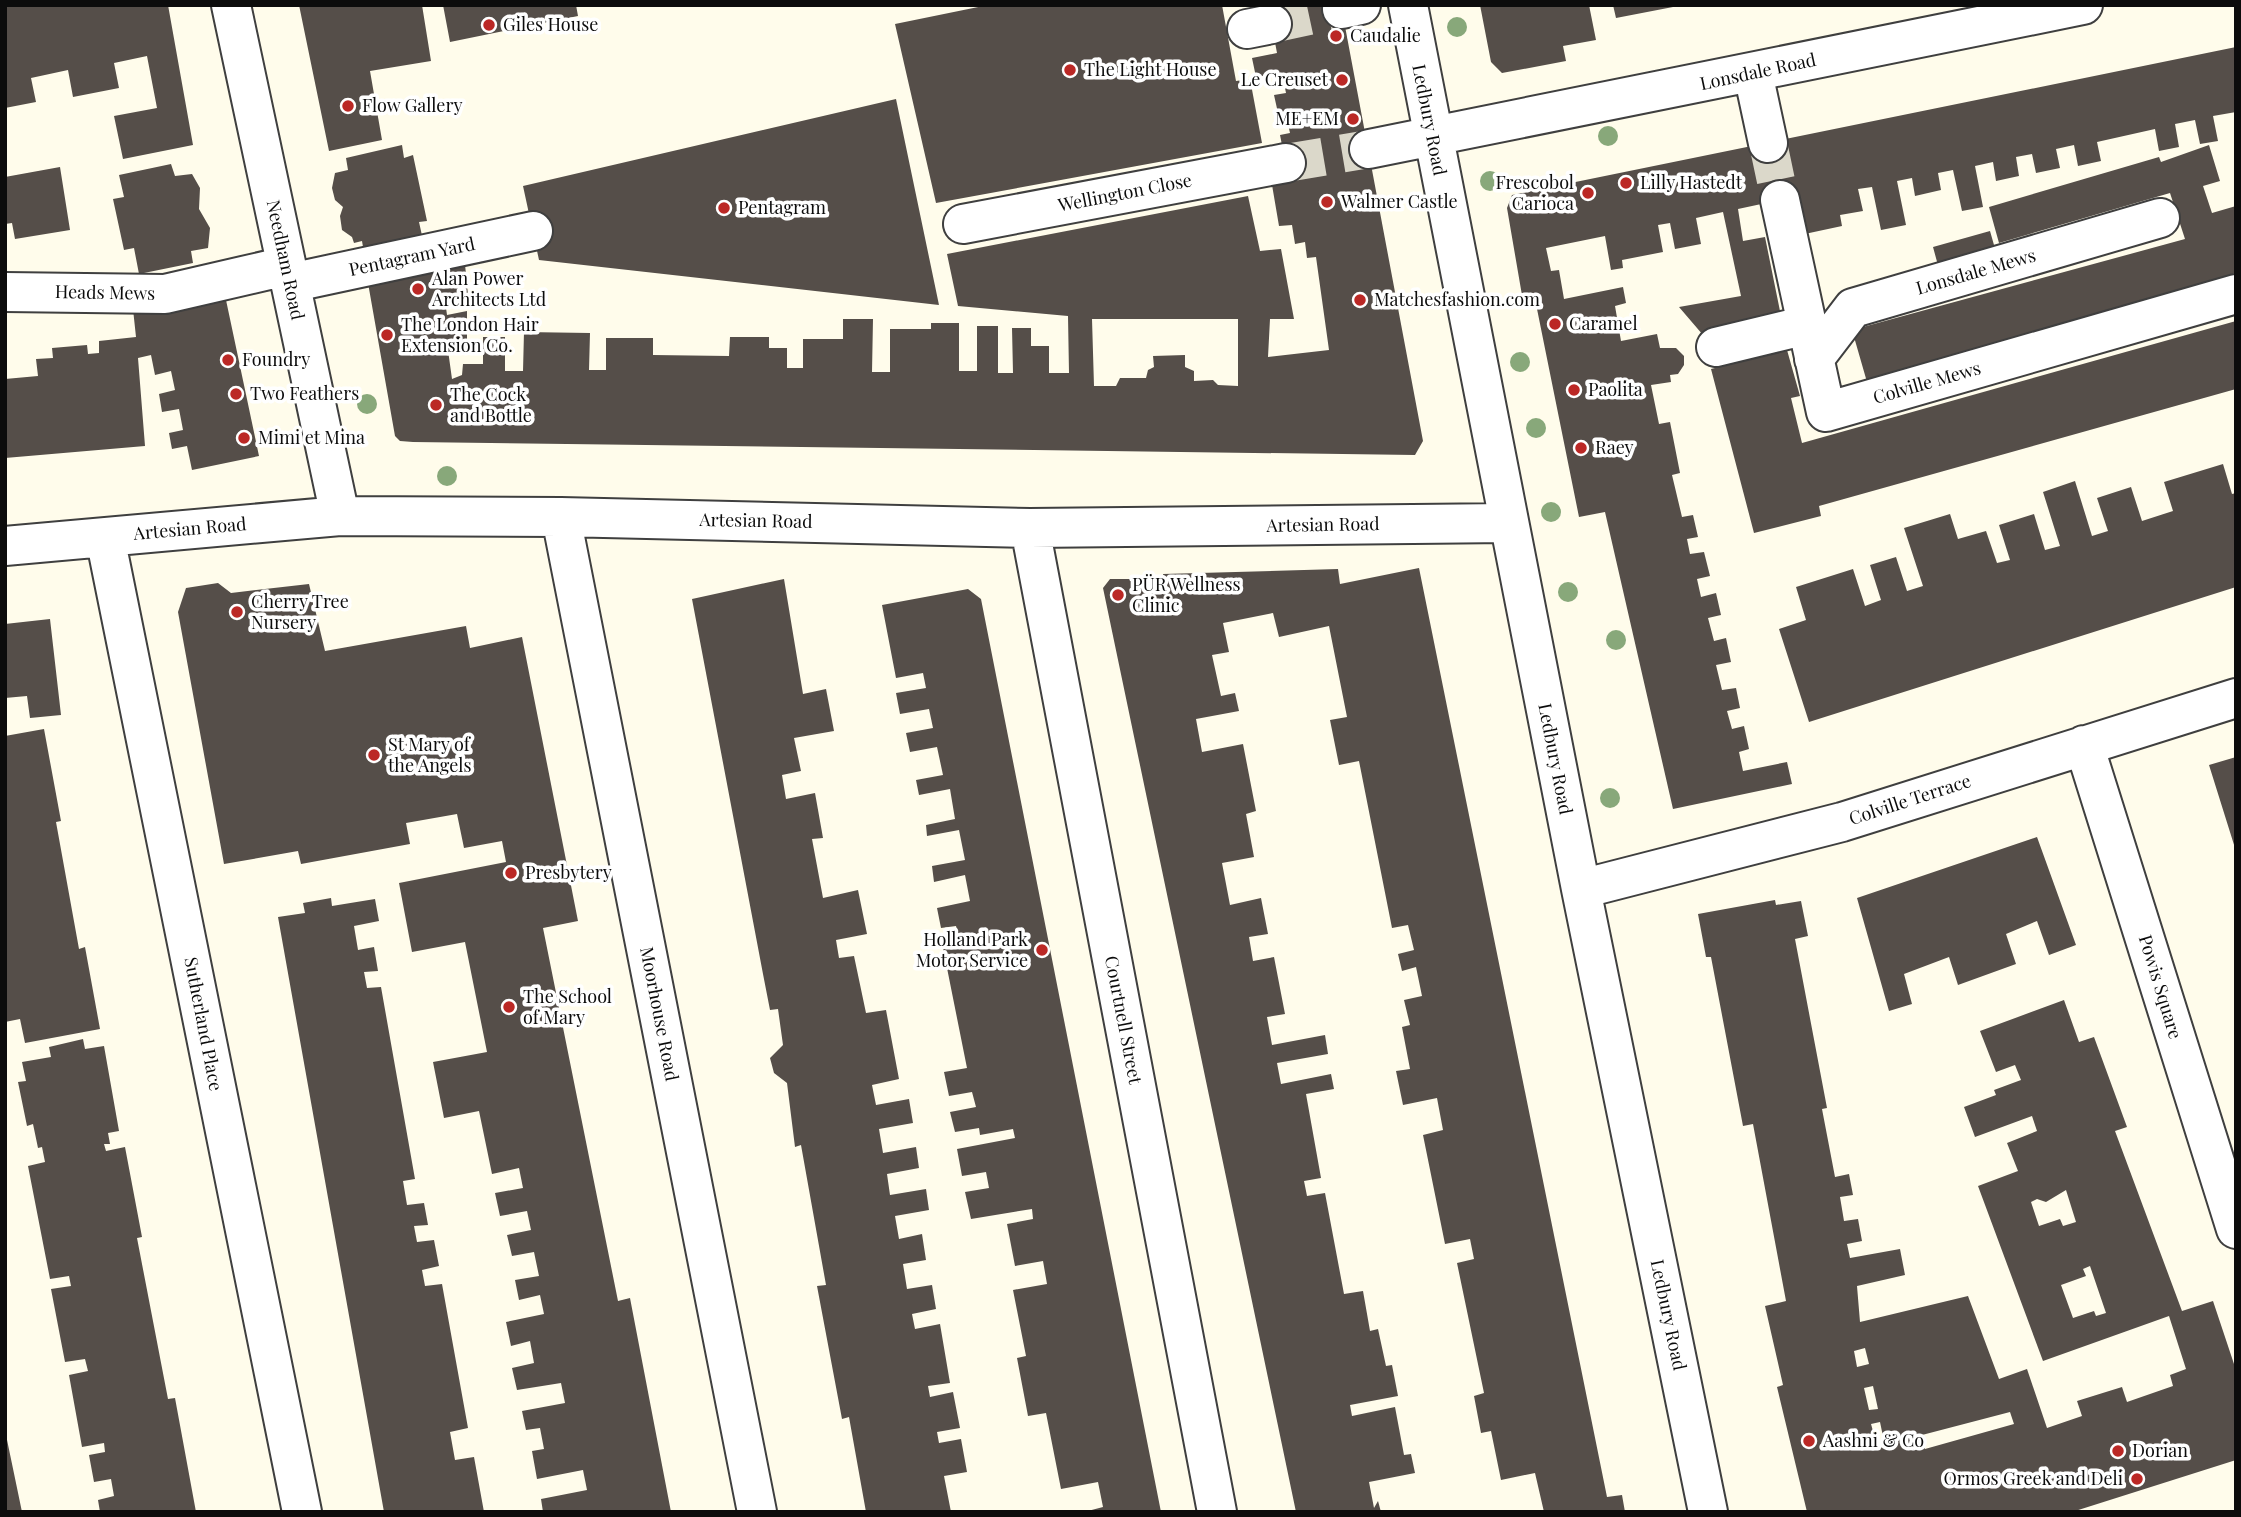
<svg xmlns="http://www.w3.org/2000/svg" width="2241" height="1517" font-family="'Playfair Display',serif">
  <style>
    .building { fill: #554e49; fill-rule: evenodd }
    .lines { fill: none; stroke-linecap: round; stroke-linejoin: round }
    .minor-tunnel { stroke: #dbd8ca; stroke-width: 38; stroke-dasharray: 38 19; stroke-linecap: butt }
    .minor-casing { stroke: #3f3f3f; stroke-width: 42 }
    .minor { stroke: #fff; stroke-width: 38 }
    .tree { fill: #88a87a }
    .poi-dot { fill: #bb2825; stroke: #fff; stroke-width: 2.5 }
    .labels { text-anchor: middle; stroke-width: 7; stroke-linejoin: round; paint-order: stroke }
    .poi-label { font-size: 18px; fill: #0c0c0c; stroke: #fff; text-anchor: start }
    .street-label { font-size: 18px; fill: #0c0c0c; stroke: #fff }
  </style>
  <rect width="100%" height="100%" fill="#fffceb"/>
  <path class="building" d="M5,5H168L193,145L123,159L114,116L157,108L147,56L114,63L119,88L73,97L68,70L31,78L36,102L5,108Z
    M299,5H422L431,61L370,71L382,140L329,151Z
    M443,5H576L578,16L450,42Z
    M988,5H1222L1236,81L1250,79L1262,143L936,203L895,24Z
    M1268,5H1341L1423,441L1415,455L413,442L400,441L395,436L368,283L464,254L468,295L445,300L447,315L467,311V339L447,343L452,379L462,375L463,364H483V337H505V371H523L524,332L590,333L589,370H606V338H653V355L729,356L730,337H769V348H787V368H803V339H843V319H873L872,372H890V329H931V323H959V371H977V326H998V373H1013L1012,328H1031V346H1049V373H1069L1068,316L958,306L947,254L1248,196L1260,251L1281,249L1294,319H1270L1268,357L1329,350L1316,257L1307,258L1305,242L1295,244L1292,225L1279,226L1271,179L1288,175L1280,135L1290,133L1285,111L1278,113L1274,95L1286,93L1282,73L1256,77L1252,58L1277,53ZM1092,319H1238V386L1218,385L1213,380L1194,381V371L1185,367V355L1153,356L1154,367L1148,370L1146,378H1120L1116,386H1094Z
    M1480,5H1589L1596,40L1563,46L1566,61L1502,73L1491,62Z
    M1613,5H1673V7L1616,18Z
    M2236,47V112L2213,116L2218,141L2200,144L2195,120L2175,124L2179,147L2159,151L2155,129L2097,142L2101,161L2078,166L2074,145L2056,149L2060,168L2036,173L2032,154L2016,157L2019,176L1996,181L1993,162L1975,166L1983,207L1962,211L1953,170L1938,173L1941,190L1915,196L1912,178L1897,181L1906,225L1881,230L1872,187L1858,189L1863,211L1840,215L1842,226L1800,235L1780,200L1738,209L1743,241L1765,237L1781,316L1703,335L1679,307L1741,296L1723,212L1696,218L1701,244L1675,249L1670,223L1658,225L1663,252L1622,260L1623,268L1611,270L1605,236L1546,248L1551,271L1559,270L1564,299L1623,287L1626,303L1615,306L1621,341L1657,334L1660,348H1676L1684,356V365L1678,374L1670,375L1671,382L1651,385L1659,424L1670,422L1680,473L1672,475L1682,517L1693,515L1698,537L1687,539L1690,554L1704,552L1710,576L1697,579L1701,597L1716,593L1721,615L1708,618L1714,641L1726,638L1731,662L1716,665L1722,690L1736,688L1740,708L1727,711L1732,729L1744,726L1749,749L1739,752L1743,771L1787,762L1792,784L1673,809L1605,512L1579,517L1536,304L1524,307L1507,208L1512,195Z
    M896,99L939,305L539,260L523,186Z
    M402,145L404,158L413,155L427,221L419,222L423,240L364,253L362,241L354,243L352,237L342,230L340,216L343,207L335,200L332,188L335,173L348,170L346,158Z
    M2209,145L2220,181L2203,186L2212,213L2236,206V273L1867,382L1852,330L2185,239L2170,193L1999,243L1989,207L2159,157L2161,162Z
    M171,164L175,176L192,174L200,188L199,209L210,228L208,248L191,251L193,263L139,274L134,248L124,250L113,199L124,197L119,175Z
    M60,167L70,230L15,239L12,223L5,224V177Z
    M1990,231L1996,252L1939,269L1933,247Z
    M226,300L259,456L192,470L187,446L172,449L171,444L169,433L183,430L179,409L162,412L159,394L175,390L171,371L155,375L151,355L138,358L145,446L5,458V379L38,376L36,359L53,358L52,348L87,345L88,354L99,353V341L136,337L133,309Z
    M2236,321V389L1819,506L1821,516L1754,533L1711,369L1787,350L1800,396L1791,398L1802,443Z
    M2223,464L2232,494L2236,493V587L1809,722L1779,629L1806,620L1796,587L1853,569L1865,606L1881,600L1870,565L1896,557L1907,591L1923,586L1904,528L1950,514L1958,539L1986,531L1997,563L2010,560L1999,525L2034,514L2045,550L2060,546L2043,492L2075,481L2092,536L2108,531L2097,498L2131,487L2142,521L2173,511L2164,482Z
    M1419,568L1607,1497L1622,1495L1625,1512H1544L1535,1473L1501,1480L1491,1431L1481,1433L1474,1396L1484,1393L1457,1263L1474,1259L1470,1239L1445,1244L1423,1135L1443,1130L1437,1098L1403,1105L1396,1071L1410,1069L1402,1027L1410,1025L1404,1000L1422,996L1416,967L1402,971L1398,954L1414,950L1408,925L1392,928L1359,761L1339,765L1330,720L1347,717L1329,626L1279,637L1273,613L1223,623L1229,652L1212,655L1221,696L1235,693L1239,711L1196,719L1202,752L1243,744L1256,811L1246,814L1254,857L1222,863L1230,905L1261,898L1268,934L1249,937L1253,961L1274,957L1285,1014L1267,1017L1272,1045L1325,1035L1328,1054L1277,1063L1281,1084L1331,1074L1334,1089L1306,1094L1321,1178L1304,1181L1307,1196L1325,1193L1344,1294L1363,1291L1370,1331L1378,1329L1386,1366L1392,1365L1398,1396L1350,1405L1352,1416L1395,1407L1404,1455L1411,1454L1415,1473L1369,1482L1374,1508L1378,1501L1381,1512H1296L1103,588L1110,579H1164L1163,574L1338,569L1340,584Z
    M784,579L803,694L826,689L834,731L794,738L801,771L782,775L786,799L815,793L823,838L812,839L823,898L858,890L867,934L836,940L839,958L854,956L866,1013L886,1010L899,1079L872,1085L876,1105L909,1099L913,1123L879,1129L883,1153L916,1147L919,1168L887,1174L890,1195L926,1189L929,1210L895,1216L899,1239L922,1234L926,1260L903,1264L907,1289L932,1285L936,1309L912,1314L915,1329L940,1324L950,1383L928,1386L930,1397L953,1392L960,1428L937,1432L939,1443L961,1439L967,1472L944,1476L951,1512H866L849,1417L842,1419L817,1286L826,1285L801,1145L795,1147L787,1083L774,1073L770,1058L783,1045L778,1009L770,1010L763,974L692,599Z
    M218,583L231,593L309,584L325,651L466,626L470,648L522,637L578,921L543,928L618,1301L630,1298L671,1512H543L541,1499L587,1490L583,1470L537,1479L532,1451L544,1449L540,1428L526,1430L522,1411L565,1403L561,1383L517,1390L512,1368L534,1363L530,1341L511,1346L506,1322L544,1314L540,1295L519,1300L515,1280L539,1276L534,1252L512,1256L507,1235L531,1230L527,1211L500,1216L495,1193L523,1188L519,1168L492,1174L479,1111L444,1118L433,1062L487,1052L465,942L412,952L399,883L506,862L502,841L464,848L457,814L406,823L410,844L301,864L298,851L224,864L178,612L186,588Z
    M968,589L981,599L1161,1512H1084L1103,1507L1098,1482L1061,1489L1046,1413L1028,1416L1017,1358L1026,1356L1013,1290L1047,1284L1043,1261L1015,1266L1007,1224L1033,1219L1032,1209L971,1219L965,1192L989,1188L986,1172L962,1176L957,1149L1015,1138L1013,1129L980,1135L979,1128L955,1132L950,1112L976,1107L972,1092L949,1096L944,1072L967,1068L943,948L960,944L956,926L941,928L937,908L970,901L965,875L934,882L932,866L965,860L959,830L927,836L926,825L955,819L950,789L919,795L916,780L943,775L937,747L910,752L906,733L933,728L929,709L900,714L896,693L926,688L923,673L896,678L882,605Z
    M50,619L61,715L30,718L27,696L5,698V624Z
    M44,729L61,821L56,822L79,949L85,947L100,1029L25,1043L20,1019L5,1022V736Z
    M2236,757V848H2235L2209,765Z
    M2037,837L2076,945L2049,955L2037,921L2006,934L2016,964L1958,985L1949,957L1904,974L1912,1004L1889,1011L1857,898Z
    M331,898L332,906L375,899L379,921L354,926L358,950L374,947L378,971L364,972L367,988L381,987L415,1179L403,1181L407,1205L424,1203L428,1225L414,1226L417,1242L434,1240L439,1266L422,1270L425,1286L442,1284L468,1428L450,1432L455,1460L474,1457L484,1512H384L278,917L305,913L303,903Z
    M1775,900L1776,905L1801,901L1808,936L1795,939L1827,1108L1822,1109L1835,1177L1849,1174L1853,1195L1840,1197L1844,1221L1858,1219L1862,1241L1847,1244L1850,1258L1900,1249L1905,1275L1857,1286L1860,1322L1968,1296L1999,1379L2027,1369L2047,1428L2082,1416L2077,1401L2122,1387L2127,1402L2173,1386L2170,1375L2186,1369L2169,1316L2043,1361L1978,1186L2018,1171L2007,1143L2037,1131L2032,1116L1975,1137L1964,1107L1996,1095L1994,1090L2021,1080L2015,1065L1996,1072L1980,1031L2064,1000L2079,1042L2094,1037L2127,1127L2115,1131L2182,1311L2213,1301L2236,1370V1460L2072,1512H1807L1777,1387L1783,1385L1765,1306L1786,1301L1753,1124L1743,1126L1711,957H1706L1698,914ZM2066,1190L2076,1222L2063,1226L2060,1219L2039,1226L2031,1202L2037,1199L2046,1202ZM2090,1266L2106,1313L2096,1316L2094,1311L2073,1318L2061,1285L2086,1276L2083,1269ZM1865,1348L1869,1364L1857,1367L1854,1351ZM1873,1386L1878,1409L1869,1410L1864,1388ZM2010,1412L2014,1424L1925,1449L1922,1435ZM1880,1422L1885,1446L1878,1449L1871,1424Z
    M83,1039L85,1049L104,1046L119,1131L108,1133L110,1144H104L106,1151L125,1147L142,1237L137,1238L168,1399L175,1398L196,1512H100L98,1500L114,1496L111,1479L94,1482L89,1455L105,1452L104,1443L82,1447L69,1375L88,1371L85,1359L65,1362L51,1289L71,1286L69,1276L50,1279L28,1166L45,1162L42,1147L38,1148L33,1124L27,1126L18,1082L26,1081L22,1062L51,1057L49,1047Z
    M6,1435L22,1512H5Z"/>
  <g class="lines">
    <path class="minor-tunnel" d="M1272,24L1342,9
      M1768,143L1780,200
      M1286,163L1369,149"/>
    <defs>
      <path id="minor" d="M231,5L340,516
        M1408,5L1581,889L1708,1512
        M1342,9L1361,5
        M1247,29L1272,24
        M1753,73L1768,143
        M1369,149L2083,5
        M1780,200L1826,412L2236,294
        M963,224L1286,163
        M290,283L533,231
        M5,292L165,294L286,266
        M1716,347L1807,325
        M1814,359L1853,308L2160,218
        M561,517L757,1512
        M1030,528L1217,1512
        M105,537L302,1512
        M5,546L340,516L561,517L1030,528L1508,523
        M2084,745L2236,1229
        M1581,889L1842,822L2236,698"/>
    </defs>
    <use href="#minor" class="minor-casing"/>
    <use href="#minor" class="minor"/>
  </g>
  <g class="tree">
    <circle cx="1457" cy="27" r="10"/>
    <circle cx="1608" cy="136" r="10"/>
    <circle cx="1490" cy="181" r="10"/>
    <circle cx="1520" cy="362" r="10"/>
    <circle cx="367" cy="404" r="10"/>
    <circle cx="1536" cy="428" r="10"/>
    <circle cx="447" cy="476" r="10"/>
    <circle cx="1551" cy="512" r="10"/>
    <circle cx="1568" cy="592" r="10"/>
    <circle cx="1616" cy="640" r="10"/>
    <circle cx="1610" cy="798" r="10"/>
  </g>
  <g class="poi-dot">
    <circle cx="489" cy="25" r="7"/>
    <circle cx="1336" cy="36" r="7"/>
    <circle cx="1070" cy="70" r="7"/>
    <circle cx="1342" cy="80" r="7"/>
    <circle cx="348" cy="106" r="7"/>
    <circle cx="1353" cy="119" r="7"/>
    <circle cx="1626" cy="183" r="7"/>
    <circle cx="1588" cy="193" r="7"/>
    <circle cx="1327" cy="202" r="7"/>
    <circle cx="724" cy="208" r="7"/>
    <circle cx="418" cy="289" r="7"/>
    <circle cx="1360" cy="300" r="7"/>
    <circle cx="1555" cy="324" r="7"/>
    <circle cx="387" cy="335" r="7"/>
    <circle cx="228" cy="360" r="7"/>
    <circle cx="1574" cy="390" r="7"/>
    <circle cx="236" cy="394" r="7"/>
    <circle cx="436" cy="405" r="7"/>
    <circle cx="244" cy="438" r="7"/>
    <circle cx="1581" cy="448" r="7"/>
    <circle cx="1118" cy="595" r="7"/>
    <circle cx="237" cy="612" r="7"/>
    <circle cx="374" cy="755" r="7"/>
    <circle cx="511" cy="873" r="7"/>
    <circle cx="1042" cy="950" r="7"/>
    <circle cx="509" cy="1007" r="7"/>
    <circle cx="1809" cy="1441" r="7"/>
    <circle cx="2118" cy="1451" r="7"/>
    <circle cx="2137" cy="1479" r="7"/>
  </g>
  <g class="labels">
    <g class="poi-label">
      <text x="503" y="31">Giles House</text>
      <text x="1350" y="42">Caudalie</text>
      <text x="1084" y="76">The Light House</text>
      <text x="1328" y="86" text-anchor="end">Le Creuset</text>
      <text x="362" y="112">Flow Gallery</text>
      <text x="1339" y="125" text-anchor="end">ME+EM</text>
      <text x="1574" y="189" text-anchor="end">Frescobol<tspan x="1574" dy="21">Carioca</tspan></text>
      <text x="1640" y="189">Lilly Hastedt</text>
      <text x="1341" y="208">Walmer Castle</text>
      <text x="738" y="214">Pentagram</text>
      <text x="432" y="285">Alan Power<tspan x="432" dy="21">Architects Ltd</tspan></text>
      <text x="1374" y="306">Matchesfashion.com</text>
      <text x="1569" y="330">Caramel</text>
      <text x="401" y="331">The London Hair<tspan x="401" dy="21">Extension Co.</tspan></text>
      <text x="242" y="366">Foundry</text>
      <text x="1588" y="396">Paolita</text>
      <text x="250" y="400">Two Feathers</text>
      <text x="450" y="401">The Cock<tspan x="450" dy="21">and Bottle</tspan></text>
      <text x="258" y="444">Mimi et Mina</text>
      <text x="1595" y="454">Raey</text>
      <text x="1132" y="591">PÜR Wellness<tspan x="1132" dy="21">Clinic</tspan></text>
      <text x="251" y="608">Cherry Tree<tspan x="251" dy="21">Nursery</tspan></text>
      <text x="388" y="751">St Mary of<tspan x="388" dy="21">the Angels</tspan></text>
      <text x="525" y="879">Presbytery</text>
      <text x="1028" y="946" text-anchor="end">Holland Park<tspan x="1028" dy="21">Motor Service</tspan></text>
      <text x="523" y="1003">The School<tspan x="523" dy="21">of Mary</tspan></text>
      <text x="1823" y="1447">Aashni &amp; Co</text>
      <text x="2132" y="1457">Dorian</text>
      <text x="2123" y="1485" text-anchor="end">Ormos Greek and Deli</text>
    </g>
    <g class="street-label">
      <text transform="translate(1758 72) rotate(-12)" y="6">Lonsdale Road</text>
      <text transform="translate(1429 120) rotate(79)" y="6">Ledbury Road</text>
      <text transform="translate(1125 193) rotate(-11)" y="6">Wellington Close</text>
      <text transform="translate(412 257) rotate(-12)" y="6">Pentagram Yard</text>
      <text transform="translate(285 260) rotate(78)" y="6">Needham Road</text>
      <text transform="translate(1976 272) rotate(-16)" y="6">Lonsdale Mews</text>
      <text transform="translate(105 293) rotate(1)" y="6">Heads Mews</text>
      <text transform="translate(1927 383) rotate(-16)" y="6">Colville Mews</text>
      <text transform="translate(756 521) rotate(1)" y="6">Artesian Road</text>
      <text transform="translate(1323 525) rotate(-1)" y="6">Artesian Road</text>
      <text transform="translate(190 529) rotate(-5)" y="6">Artesian Road</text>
      <text transform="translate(1555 759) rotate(79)" y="6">Ledbury Road</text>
      <text transform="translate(1910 800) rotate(-18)" y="6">Colville Terrace</text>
      <text transform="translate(2160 987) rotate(73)" y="6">Powis Square</text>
      <text transform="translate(659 1014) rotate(79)" y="6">Moorhouse Road</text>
      <text transform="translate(1123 1020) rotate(79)" y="6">Courtnell Street</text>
      <text transform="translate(203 1024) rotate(79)" y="6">Sutherland Place</text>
      <text transform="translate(1668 1315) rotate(78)" y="6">Ledbury Road</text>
    </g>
  </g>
  <rect width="2241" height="1517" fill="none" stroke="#0c0c0c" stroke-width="14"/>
</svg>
